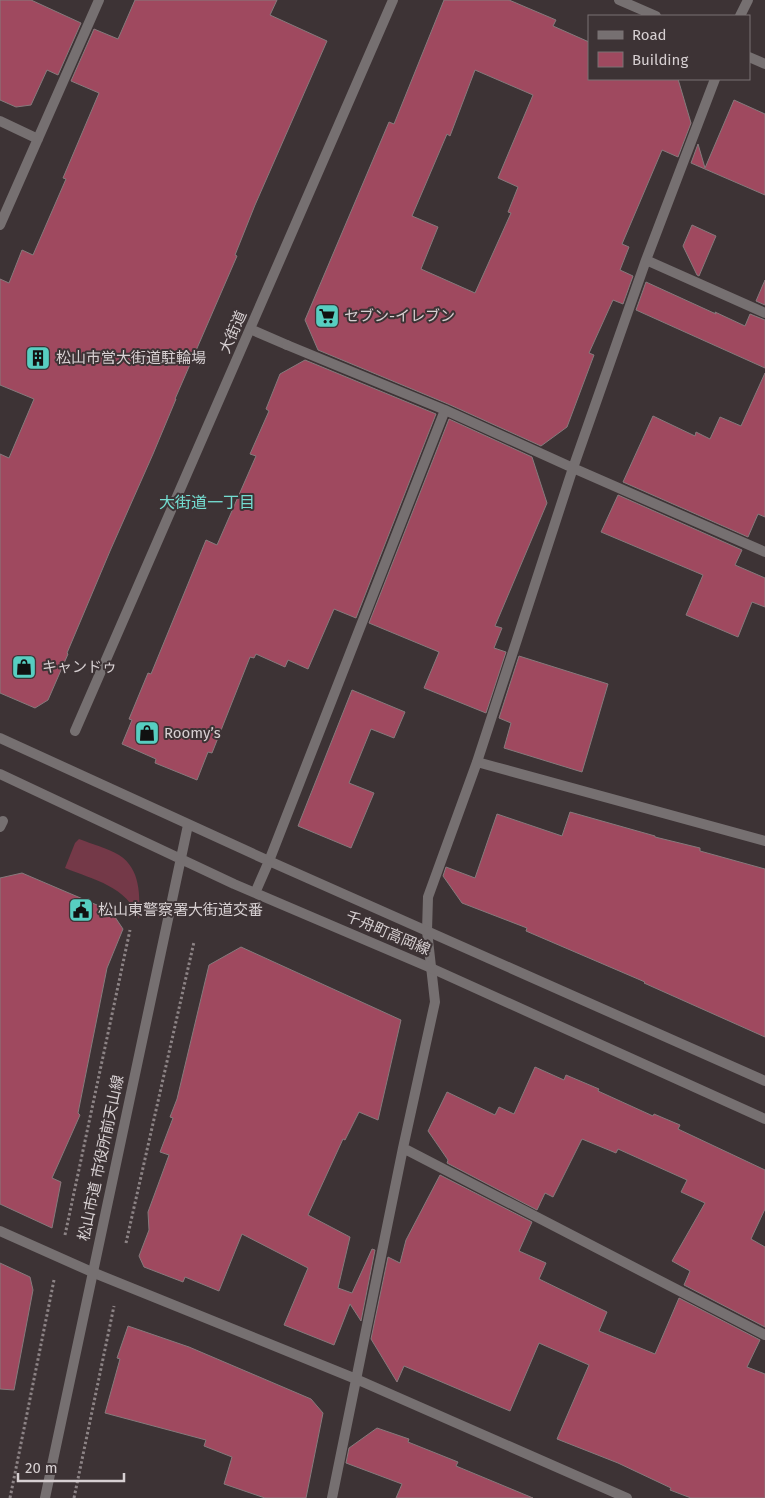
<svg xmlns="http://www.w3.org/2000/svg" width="765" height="1498" font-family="'Fira Sans','Noto Sans JP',sans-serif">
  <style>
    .green { fill: #743948 }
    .building { fill: #9f495f; stroke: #867a7c; fill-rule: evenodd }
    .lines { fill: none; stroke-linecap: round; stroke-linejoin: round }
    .path { stroke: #8d8486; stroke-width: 3; stroke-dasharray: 2.5 2.5; stroke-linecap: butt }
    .pedestrian { stroke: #767071; stroke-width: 10 }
    .minor { stroke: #767071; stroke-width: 10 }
    .tertiary { stroke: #767071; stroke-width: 10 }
    .labels { text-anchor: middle; stroke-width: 4; stroke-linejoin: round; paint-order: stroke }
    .poi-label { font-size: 15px; fill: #d7d0d2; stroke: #3d3335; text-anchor: start }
    .street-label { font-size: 15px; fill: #d7d0d2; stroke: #3d3335 }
    .neighbourhood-label { font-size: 16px; fill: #74ddd1; stroke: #3d3335 }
  </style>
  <rect width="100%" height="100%" fill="#3d3335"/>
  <path class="green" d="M79,839C92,844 107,848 119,855C141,869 140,896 139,919C127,886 94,880 65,868L75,843Z"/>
  <path class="building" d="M0,0H31L81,23L58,75L47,70L31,105L16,107L0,100Z
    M135,0H277L270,15L327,41L255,205L235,255L237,256L175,399H176L153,454L110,551L67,653L68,654L48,700L35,708L0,693V454L9,458L34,399L0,385V279L9,283L22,250L33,255L66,179L63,178L99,93L71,81L94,29L118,39Z
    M444,0H509L556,20L553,26L589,42V79H678L691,123L678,157L662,150L622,244L629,247L620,270L633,276L623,304L613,300L589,353L594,355L567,427L541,446L448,404L318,350L305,320L389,122L394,124ZM475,70L533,95L498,178L518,187L508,212L511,213L475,293L421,269L438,227L412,216L447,134L450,136Z
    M734,100L765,114V195L691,163L698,144L705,168Z
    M692,225L716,236L699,276L697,275L683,246Z
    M765,280V305L756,301Z
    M646,282L716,314L715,312L745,326L750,314L765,320V368L636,310Z
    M305,360L436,414L356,618L334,609L308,669L288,660L285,667L256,654L254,658L250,657L212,753L208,752L197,780L155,763L156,759L122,744L132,720L129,719L148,673L151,674L206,540L217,545L256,456L250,454L269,411L266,409L280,374Z
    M765,373V517L758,514L748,537L623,482L653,416L695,436L696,432L710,439L720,417L741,426Z
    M449,419L532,457L547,503L495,626L502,628L494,648L506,652L486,713L424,688L439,652L369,623Z
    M618,495L742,550L735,565L765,578V607L752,602L738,637L686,615L703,575L601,532Z
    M519,656L608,684L582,772L504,748L511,723L499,718Z
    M352,690L405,712L394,738L371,729L349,783L374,793L351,848L298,826Z
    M570,812L655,836V837L700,848V851L765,869V1037L644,983L645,982L526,931L527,928L462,903L443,876L446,867L475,878L497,814L562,836Z
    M22,873L111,911L123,929L107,968L78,1113L80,1115L52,1178L61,1182L52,1228L0,1204V878Z
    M241,947L401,1020L378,1120L359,1112L345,1140L343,1139L308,1215L350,1237L338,1288L352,1293L372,1249L375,1250L361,1321L350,1304L334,1345L284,1325L308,1268L242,1234L219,1291L185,1277L183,1282L144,1267L139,1256L149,1230L148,1212L169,1155L160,1152L173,1118L170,1117L177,1099L209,965Z
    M535,1067L564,1080L566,1075L599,1089L598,1091L653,1116L654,1114L680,1125L678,1129L765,1170V1209L751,1239L765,1247V1327L684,1285L690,1271L672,1261L705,1203L681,1192L687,1180L618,1149L616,1153L582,1139L553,1197L545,1193L537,1210L447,1163L448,1160L428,1131L447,1092L495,1115L499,1107L514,1114Z
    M440,1175L532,1222L519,1251L546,1263L539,1279L607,1312L599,1331L655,1354L679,1298L760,1340L747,1367L765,1374V1498H691L670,1490L671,1488L618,1463L557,1439L589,1365L539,1343L510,1411L404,1366L397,1382L371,1339L388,1257L400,1263L406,1240Z
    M0,1263L30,1277L33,1290L14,1390L0,1389Z
    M128,1326L189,1347L311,1399L323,1413L306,1498H265L224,1484L232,1457L204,1446L206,1440L105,1413L120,1359L117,1358Z
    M377,1428L409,1439L408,1442L458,1462L456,1466L533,1498H396L402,1484L346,1463L349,1448Z"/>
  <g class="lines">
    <path class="path" d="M222,913L224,906
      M65,1235L130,930
      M126,1243L194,942
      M10,1498L54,1280
      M74,1498L114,1306"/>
    <path class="pedestrian" d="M250,329L287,345
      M75,731L393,0
      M0,827L3,821"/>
    <path class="minor" d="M740,16L748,0
      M0,121L38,139
      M0,225L99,0
      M646,260L765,313
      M287,345L445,410L573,468L765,552
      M477,762L765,841
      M269,861L445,410
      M403,1148L765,1335
      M0,1231L92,1272L356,1379L627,1498
      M332,1498L403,1148L435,1002L427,931L428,897L477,762L573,468L646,260L715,79"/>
    <path class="tertiary" d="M619,0L656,16
      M749,57L765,64
      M0,738L269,861L765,1081
      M0,774L234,884L431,968L765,1119
      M255,893L269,861
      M45,1498L188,825"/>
  </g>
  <defs>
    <symbol id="supermarket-square" viewBox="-11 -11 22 22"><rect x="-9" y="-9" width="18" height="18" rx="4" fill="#57cec1" stroke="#3d3335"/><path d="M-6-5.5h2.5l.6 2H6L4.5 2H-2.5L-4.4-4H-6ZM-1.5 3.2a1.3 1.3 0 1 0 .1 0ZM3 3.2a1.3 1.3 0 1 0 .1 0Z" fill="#111"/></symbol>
    <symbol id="building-square" viewBox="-11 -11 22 22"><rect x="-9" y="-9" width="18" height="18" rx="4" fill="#57cec1" stroke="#3d3335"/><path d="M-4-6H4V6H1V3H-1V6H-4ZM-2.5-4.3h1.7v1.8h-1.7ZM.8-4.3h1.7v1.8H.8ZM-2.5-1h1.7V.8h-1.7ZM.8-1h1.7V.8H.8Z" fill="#111"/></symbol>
    <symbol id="shop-square" viewBox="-11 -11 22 22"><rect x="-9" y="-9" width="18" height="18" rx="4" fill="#57cec1" stroke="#3d3335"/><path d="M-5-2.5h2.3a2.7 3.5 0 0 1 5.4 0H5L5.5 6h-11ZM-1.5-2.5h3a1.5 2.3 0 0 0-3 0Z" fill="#111"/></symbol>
    <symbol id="civic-square" viewBox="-11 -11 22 22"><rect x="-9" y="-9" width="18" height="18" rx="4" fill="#57cec1" stroke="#3d3335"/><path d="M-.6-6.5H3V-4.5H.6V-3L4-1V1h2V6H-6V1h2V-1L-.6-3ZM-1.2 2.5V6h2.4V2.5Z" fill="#111"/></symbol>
  </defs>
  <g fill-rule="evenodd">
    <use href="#supermarket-square" x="313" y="302" width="28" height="28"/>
    <use href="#building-square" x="24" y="344" width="28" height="28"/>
    <use href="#shop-square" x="10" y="653" width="28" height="28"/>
    <use href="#shop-square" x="133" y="719" width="28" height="28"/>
    <use href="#civic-square" x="67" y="896" width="28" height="28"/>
  </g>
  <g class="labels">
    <g class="poi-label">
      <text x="344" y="321">セブン-イレブン</text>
      <text x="56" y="363">松山市営大街道駐輪場</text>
      <text x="42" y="672">キャンドゥ</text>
      <text x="164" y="738">Roomy’s</text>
      <text x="98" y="915">松山東警察署大街道交番</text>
    </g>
    <g class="street-label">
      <text transform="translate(233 332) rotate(-66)" y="5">大街道</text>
      <text transform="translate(388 933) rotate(23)" y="5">千舟町高岡線</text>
      <text transform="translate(101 1158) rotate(-78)" y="5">松山市道 市役所前天山線</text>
    </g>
    <g class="neighbourhood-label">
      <text x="207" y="508">大街道一丁目</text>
    </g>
  </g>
  <rect x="588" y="15" width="162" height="65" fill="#3d3335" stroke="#7b7274"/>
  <rect x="598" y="31" width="25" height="8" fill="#767071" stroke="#7b7274"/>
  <text x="632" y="40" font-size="15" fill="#d7d0d2">Road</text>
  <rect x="598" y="52" width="25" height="15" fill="#9f495f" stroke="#7b7274"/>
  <text x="632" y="65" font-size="15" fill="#d7d0d2">Building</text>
  <path d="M18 1473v8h106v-8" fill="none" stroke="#d7d0d2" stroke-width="2.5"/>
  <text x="25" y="1473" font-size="15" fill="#d7d0d2" stroke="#3d3335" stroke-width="4" paint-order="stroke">20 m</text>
</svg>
